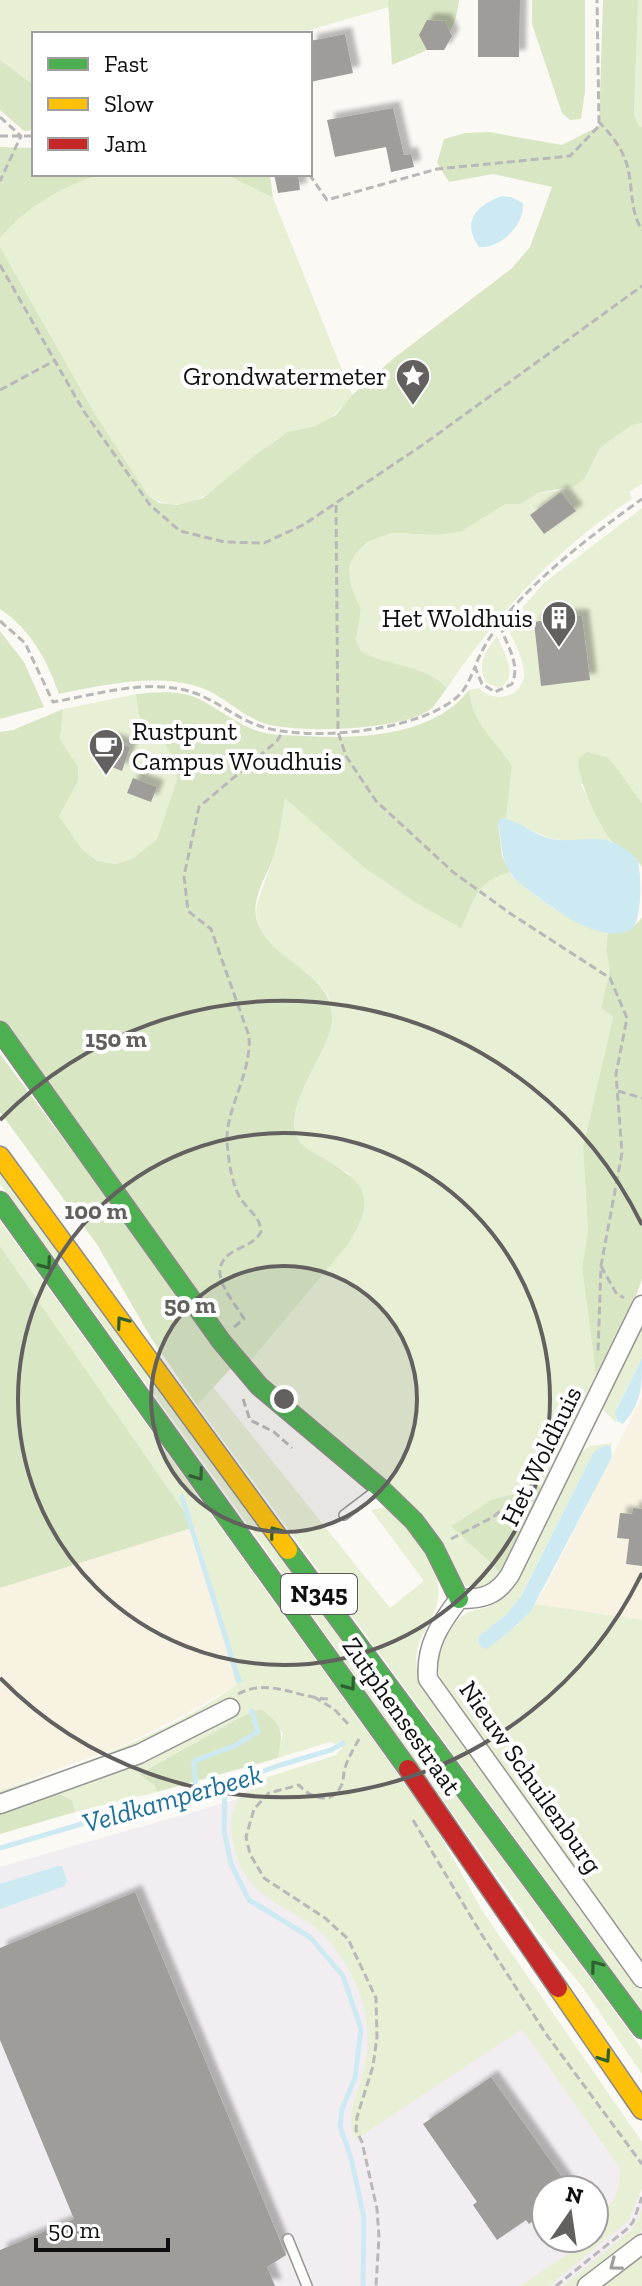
<svg xmlns="http://www.w3.org/2000/svg" width="642" height="2286" font-family="'Zilla Slab',serif">
  <style>
    .industrial { fill: #f2edf0; fill-rule: evenodd }
    .farmland { fill: #f7f2e1 }
    .green { fill: #e7efd5 }
    .forest { fill: #d9e6c4 }
    .water { fill: #cdeaf3 }
    .lines { fill: none; stroke-linecap: round; stroke-linejoin: round }
    .stream { stroke: #cdeaf3; stroke-width: 5 }
    .building { fill: #9f9d9a; filter: url(#shadow) }
    .lane-casing { stroke: #959492; stroke-width: 12 }
    .street-casing { stroke: #959492; stroke-width: 21 }
    .fast-casing { stroke: #8c8b89; stroke-width: 21 }
    .slow-casing { stroke: #8c8b89; stroke-width: 21 }
    .jam-casing { stroke: #8c8b89; stroke-width: 21 }
    .path { stroke: #b9b8b8; stroke-width: 3; stroke-dasharray: 8 4; stroke-linecap: butt }
    .lane { stroke: #fefefd; stroke-width: 9 }
    .street { stroke: #fefefd; stroke-width: 18 }
    .fast { stroke: #4caf50; stroke-width: 18 }
    .slow { stroke: #ffc107; stroke-width: 18 }
    .jam { stroke: #c62828; stroke-width: 18 }
    .oneway { stroke: #2e5f30 }
    .oneway2 { stroke: #9e9e9e }
    .ring { fill: none; stroke: #62615f; stroke-width: 4 }
    .labels { text-anchor: middle; stroke-width: 8; stroke-linejoin: round; paint-order: stroke }
    .shield { fill: #fff; stroke: #575757; stroke-width: 2 }
    .shield-label { font-size: 24px; font-weight: bold; fill: #0f0f0f }
    .poi-label { font-size: 26px; fill: #0f0f0f; stroke: #fff; text-anchor: end }
    .street-label { font-size: 26px; fill: #0f0f0f; stroke: #fff }
    .water-label { font-size: 28px; font-style: italic; fill: #1f7099; stroke: #fff }
    .centre { fill: #62615f; stroke: #fff; stroke-width: 4 }
    .ring-label { font-size: 24px; text-anchor: middle; font-weight: bold; fill: #62615f; stroke: #fff; stroke-width: 8; stroke-linejoin: round; paint-order: stroke }
  </style>
  <defs>
    <filter id="shadow"><feDropShadow dx="7" dy="-7" stdDeviation="2" flood-color="#0004"/></filter>
  </defs>
  <rect width="100%" height="100%" fill="#fbf9f4"/>
  <path class="industrial" d="M349,1767L642,2198V2286H0V1867ZM546,2190H594V2238H546Z"/>
  <path class="farmland" d="M642,1397V1620L535,1604L547,1584Z
    M195,1527L236,1685L188,1713L124,1745L0,1790V1588Z"/>
  <path class="green" d="M0,0H388L389,7L296,34H34V85L0,60Z
    M638,0H642V127L639,126L634,114Z
    M101,174H225L273,198L352,395C341,409 332,420 314,426C305,429 293,429 284,434C245,457 196,530 148,495L95,414L0,247V238C28,206 61,187 101,174Z
    M642,423V484L629,492L632,499C555,549 498,613 447,688C424,663 389,668 361,652L356,640L361,610L351,585L349,566L356,553L369,542L392,533L437,535L505,504H521L538,493L558,491L585,478L600,448L632,425Z
    M642,508V803L613,763L581,785L611,841L573,842L549,838L506,819L512,766C495,739 472,724 469,690L479,688C492,703 521,699 524,676C525,660 513,640 507,625L544,583Z
    M497,636C504,652 520,678 499,688L487,683C475,665 486,651 497,636Z
    M136,694L139,716L163,742L173,756L177,779L157,839L132,859L116,864L97,861L81,848L59,816L78,767L60,739L63,709Z
    M285,797L362,866L416,903L460,927C478,899 474,883 510,872L513,878C543,901 570,926 608,931L606,950L610,968L601,1008L613,1017L583,1147L588,1232L582,1267L597,1384L546,1485L491,1500L451,1526L504,1576C488,1585 478,1595 461,1582L248,1364L346,1247L349,1173C336,1166 318,1159 306,1149C267,1114 343,1044 330,1001C325,984 301,969 287,958C235,916 262,902 275,851C280,834 282,815 285,797Z
    M0,1173L642,2049V2074L581,1985L536,1931L209,1470L0,1184Z
    M0,1221L433,1823L483,1912L642,2142V2188L628,2221L549,2286H521L590,2238H594L606,2227L599,2216C616,2203 620,2189 620,2168L522,2029L355,2140C344,2113 358,2096 364,2070C373,2032 365,1997 346,1965C338,1952 330,1940 319,1931C285,1902 247,1900 235,1849C231,1834 229,1821 235,1807C239,1796 248,1785 261,1784L262,1779L336,1755L344,1745L341,1741L336,1744L330,1742L278,1758L283,1733L261,1710L239,1718L140,1773L154,1785L157,1792L75,1812L72,1800L56,1792L148,1761L237,1713L229,1698L142,1746L0,1797V1790C76,1768 172,1732 236,1685L195,1527L0,1246Z
    M642,1318V1358L617,1407L616,1423L600,1406Z
    M213,1387L390,1608L424,1581L371,1510C379,1508 388,1506 396,1510C409,1518 437,1571 438,1586C443,1626 400,1636 423,1686L642,1992V2011L197,1405Z
    M612,1443L611,1447L605,1445L593,1453L519,1599L507,1614L479,1636L478,1641L481,1647L486,1648L518,1625L535,1604L642,1620V1966L443,1685C434,1663 437,1645 453,1626C457,1621 461,1616 467,1613C482,1607 494,1609 506,1594L575,1456L590,1446Z
    M642,2209V2231L574,2286H563L634,2228Z
    M642,2256V2286H605Z"/>
  <path class="forest" d="M388,0H459C454,47 430,48 392,65Z
    M532,0H585V91L581,119L570,120L562,113L532,24Z
    M603,0H638L634,114L639,126L642,127V423L632,425L600,448L585,478L575,486L538,493L521,504H505L462,531L437,535L392,533L368,542L356,553L349,566L351,585L361,610L356,640L361,651C389,668 424,663 447,688C442,694 437,703 432,708C405,731 296,734 263,723C240,715 222,694 199,687C154,673 104,685 59,694C47,660 31,630 0,609V247L95,414L148,495L159,503L177,505L203,498L258,453L287,432L315,426L336,415L352,395L394,358L511,269L530,247L552,187L493,174L449,182L437,163L444,139L465,133L489,132L562,145L599,126Z
    M0,60L34,85V130L24,131L0,110Z
    M0,147L34,148V174H101C61,187 28,206 0,238Z
    M225,174H270L273,198Z
    M0,631L24,662L44,707L0,719Z
    M469,690C472,724 495,739 512,766L506,819L502,818L498,823L502,856L510,872C476,882 476,898 461,928L416,903L362,866L285,798C282,816 280,835 275,852C269,874 250,897 257,921C269,961 335,973 332,1019C330,1053 281,1105 298,1139C303,1148 313,1152 321,1157C369,1184 377,1199 346,1247L248,1364L0,1020V732L13,730L63,709L60,739L78,767V781L59,816L81,848L97,861L116,864L132,859L157,839L177,779L173,756L163,742L139,716L136,694C156,692 178,690 197,698C215,706 231,720 250,728C267,736 286,735 304,736C358,739 433,737 469,690Z
    M587,752L606,757L613,763L642,803V867C634,853 618,850 610,839C598,823 575,775 579,758Z
    M642,917V1279L622,1335L597,1384L582,1267L588,1231L583,1147L613,1017L601,1008L610,969L606,950L608,931C625,932 632,931 642,917Z
    M0,1054L233,1366L197,1405L151,1338L98,1246L0,1112Z
    M0,1246L195,1527L0,1588Z
    M546,1485L504,1576L451,1526L491,1500Z
    M261,1709C284,1726 283,1732 278,1758L157,1792L154,1785L139,1774L239,1718Z
    M56,1792L72,1800L75,1812L0,1834V1810Z"/>
  <path class="water" d="M502,196L511,197L523,203C525,225 500,249 479,247C461,222 476,205 502,196Z
    M502,818C520,821 534,835 552,839C571,843 594,835 612,842C620,845 632,853 637,859C642,870 642,919 633,928C604,948 552,908 530,891C524,886 516,882 512,875C500,859 502,842 498,823Z
    M642,1358C642,1388 642,1402 623,1424L617,1421L615,1412Z
    M605,1445L611,1447L612,1457L531,1611C517,1626 502,1638 486,1649L481,1647L478,1641L479,1636L507,1614L521,1596L593,1453Z
    M58,1866H62L67,1881L65,1886L0,1909V1884Z"/>
  <g class="lines">
    <path class="stream" d="M182,1497L239,1681
      M225,1786L224,1831L231,1864L249,1900L310,1937L343,1976L361,2029L355,2078L342,2109L340,2126L351,2158L364,2218L363,2286
      M196,1793L194,1761L234,1746L258,1732L252,1711
      M0,1848L139,1807L225,1786L277,1766L331,1750L343,1743"/>
  </g>
  <path class="building" d="M478,0H520L519,57H478Z
    M427,20L445,21L452,36L444,50H427L419,35Z
    M345,34L353,73L310,82V41Z
    M393,108L404,155L411,154L414,167L391,172L386,147L335,157L327,120Z
    M274,174H298L300,190L278,193Z
    M561,492L576,511L544,534L530,515Z
    M570,616H582L590,680L541,686L534,622Z
    M111,740L130,747L122,771L107,765L108,762L104,761Z
    M133,778L157,787L151,802L127,793Z
    M633,1508L642,1509V1566L626,1564L629,1539L617,1538L620,1513L632,1514Z
    M135,1892L286,2255L267,2267L275,2286H0V2250L74,2219L0,2040V1948Z
    M491,2077L571,2190H546V2212L529,2224L526,2220L497,2240L473,2205L477,2202L423,2124Z"/>
  <g class="lines">
    <defs>
      <path id="lane" d="M344,1515L377,1490
        M288,2239L307,2286"/>
      <path id="street" d="M642,1305L510,1575C496,1596 483,1599 459,1599C440,1624 425,1646 428,1679L642,1978
        M0,1804L139,1754L230,1708
        M587,2286L642,2244"/>
      <path id="fast" d="M0,1031L221,1341L259,1386L380,1488L414,1521L434,1548L459,1599
        M0,1201L408,1769
        M288,1550L642,2029"/>
      <path id="slow" d="M0,1156L288,1550
        M558,1988L642,2110"/>
      <path id="jam" d="M408,1769L558,1988"/>
    </defs>
    <use href="#lane" class="lane-casing"/>
    <use href="#street" class="street-casing"/>
    <use href="#fast" class="fast-casing"/>
    <use href="#slow" class="slow-casing"/>
    <use href="#jam" class="jam-casing"/>
    <path class="path" d="M0,117L21,136L0,181
      M598,121C611,134 624,150 628,169C633,190 630,211 642,230
      M0,136H34
      M309,174L327,200L437,169L570,156L599,126L597,0
      M0,265L83,410L150,505L180,531L225,542L264,543L303,525L424,444L642,286
      M0,390L54,361
      M336,505L338,732L346,756L376,801L453,872L511,914L610,978L627,1018L616,1074L622,1153L601,1266L598,1351
      M0,621L25,643L53,702C94,695 138,681 180,689C209,694 230,715 257,725C305,743 416,732 456,698C466,690 470,678 475,667
      M500,625C506,645 521,663 512,684L495,692L482,684L475,667C497,604 589,537 642,499
      M618,1091L642,1098
      M601,1266L616,1293L624,1298
      M234,1327L244,1319C230,1295 202,1268 236,1250C246,1245 255,1242 261,1232C261,1216 246,1209 239,1196C231,1180 228,1158 227,1140C226,1109 252,1072 249,1036L211,929L188,911L184,876L199,807L277,741L283,731
      M243,1399L250,1420L274,1432L292,1448
      M451,1539L493,1517L534,1483
      M238,1694C270,1677 298,1699 331,1699
      M314,1697L334,1709L348,1724
      M359,1739C354,1748 348,1758 345,1768C343,1774 344,1781 341,1786C332,1806 310,1798 299,1785L269,1793L254,1809L246,1837L250,1854L264,1878L325,1918L348,1939L376,1998L377,2037L373,2066L357,2117L356,2130L362,2142L377,2209L379,2237L376,2286
      M413,1820L482,1935L546,2034L642,2164
      M556,2286L627,2229L633,2222L642,2197"/>
    <use href="#lane" class="lane"/>
    <use href="#street" class="street"/>
    <use href="#fast" class="fast"/>
    <use href="#slow" class="slow"/>
    <use href="#jam" class="jam"/>
  </g>
  <defs><path id="oneway-chevron" d="M-2-3.5L2.5 0L-2 3.5" fill="none" stroke-width="1.6" stroke-linecap="round" stroke-linejoin="round" transform="scale(2)"/></defs>
  <g class="oneway">
    <use href="#oneway-chevron" transform="translate(46 1264) rotate(54)"/>
    <use href="#oneway-chevron" transform="translate(122 1322) rotate(-126)"/>
    <use href="#oneway-chevron" transform="translate(198 1475) rotate(54)"/>
    <use href="#oneway-chevron" transform="translate(275 1532) rotate(-126)"/>
    <use href="#oneway-chevron" transform="translate(350 1685) rotate(54)"/>
    <use href="#oneway-chevron" transform="translate(596 1966) rotate(-127)"/>
    <use href="#oneway-chevron" transform="translate(605 2057) rotate(56)"/>
  </g>
  <use class="oneway2" href="#oneway-chevron" transform="translate(615 2265) rotate(143)"/>
  <circle cx="284" cy="1399" r="133" fill="#62615f" fill-opacity=".12"/>
  <g class="ring">
    <circle cx="284" cy="1399" r="133"/>
    <circle cx="284" cy="1399" r="266"/>
    <path d="M642 1573A398 398 0 0 1 0 1678M0 1120A398 398 0 0 1 642 1225"/>
  </g>
  <defs>
    <symbol id="sight-pin" viewBox="-11 -11 22 30"><path d="M0 17L-7.5 6A9.5 9.5 0 1 1 7.5 6Z" fill="#62615f" stroke="#fff"/><path d="M0-6L1.8-2.2L6-1.7L2.9 1.2L3.7 5.4L0 3.3L-3.7 5.4L-2.9 1.2L-6-1.7L-1.8-2.2Z" fill="#fff"/></symbol>
    <symbol id="building-pin" viewBox="-11 -11 22 30"><path d="M0 17L-7.5 6A9.5 9.5 0 1 1 7.5 6Z" fill="#62615f" stroke="#fff"/><path d="M-4-6H4V6H1V3H-1V6H-4ZM-2.5-4.3h1.7v1.8h-1.7ZM.8-4.3h1.7v1.8H.8ZM-2.5-1h1.7V.8h-1.7ZM.8-1h1.7V.8H.8Z" fill="#fff"/></symbol>
    <symbol id="cafe-pin" viewBox="-11 -11 22 30"><path d="M0 17L-7.5 6A9.5 9.5 0 1 1 7.5 6Z" fill="#62615f" stroke="#fff"/><path d="M-5.5-4.5H6V0H3Q3 3.5 0 3.5H-2.5Q-5.5 3.5-5.5 0ZM3-3.2v2h1.7v-2ZM-6 4.5H4V6H-6Z" fill="#fff"/></symbol>
  </defs>
  <g fill-rule="evenodd">
    <use href="#sight-pin" x="393" y="356" width="40" height="54"/>
    <use href="#building-pin" x="539" y="598" width="40" height="54"/>
    <use href="#cafe-pin" x="86" y="726" width="40" height="54"/>
  </g>
  <g class="labels">
    <rect class="shield" x="281" y="1574" width="76" height="40" rx="6"/>
    <g class="shield-label">
      <text x="319" y="1602">N345</text>
    </g>
    <g class="poi-label">
      <text x="387" y="385">Grondwatermeter</text>
      <text x="533" y="627">Het Woldhuis</text>
      <text x="132" y="740" text-anchor="start">Rustpunt<tspan x="132" dy="30">Campus Woudhuis</tspan></text>
    </g>
    <g class="street-label">
      <text transform="translate(541 1456) rotate(-64)" y="9">Het Woldhuis</text>
      <text transform="translate(402 1716) rotate(55)" y="9">Zutphensestraat</text>
      <text transform="translate(531 1777) rotate(55)" y="9">Nieuw Schuilenburg</text>
    </g>
    <g class="water-label">
      <text transform="translate(172 1798) rotate(-16)" y="10">Veldkamperbeek</text>
    </g>
  </g>
  <circle cx="284" cy="1399" r="12" class="centre"/>
  <g class="ring-label">
    <text x="116" y="1047">150 m</text>
    <text x="96" y="1219">100 m</text>
    <text x="190" y="1313">50 m</text>
  </g>
  <rect x="32" y="32" width="280" height="144" fill="#ffffff" stroke="#9f9f9f" stroke-width="2"/>
  <rect x="48" y="58" width="40" height="12" fill="#4caf50" stroke="#9f9f9f" stroke-width="2"/>
  <text x="104" y="72" font-size="24" fill="#0f0f0f">Fast</text>
  <rect x="48" y="98" width="40" height="12" fill="#ffc107" stroke="#9f9f9f" stroke-width="2"/>
  <text x="104" y="112" font-size="24" fill="#0f0f0f">Slow</text>
  <rect x="48" y="138" width="40" height="12" fill="#c62828" stroke="#9f9f9f" stroke-width="2"/>
  <text x="104" y="152" font-size="24" fill="#0f0f0f">Jam</text>
  <g transform="translate(570 2214) rotate(13)"><circle r="38" fill="#ffffff" stroke="#9f9f9f" stroke-width="2"/>
  <path d="M0-6L14 30L0 20L-14 30Z" fill="#62615f"/>
  <text y="-12" font-size="22" font-weight="bold" text-anchor="middle" fill="#0f0f0f">N</text>
  </g>
  <path d="M36 2238v12h132v-12" fill="none" stroke="#0f0f0f" stroke-width="4"/>
  <text x="48" y="2238" font-size="24" fill="#0f0f0f" stroke="#ffffff" stroke-width="6" paint-order="stroke">50 m</text>
</svg>
